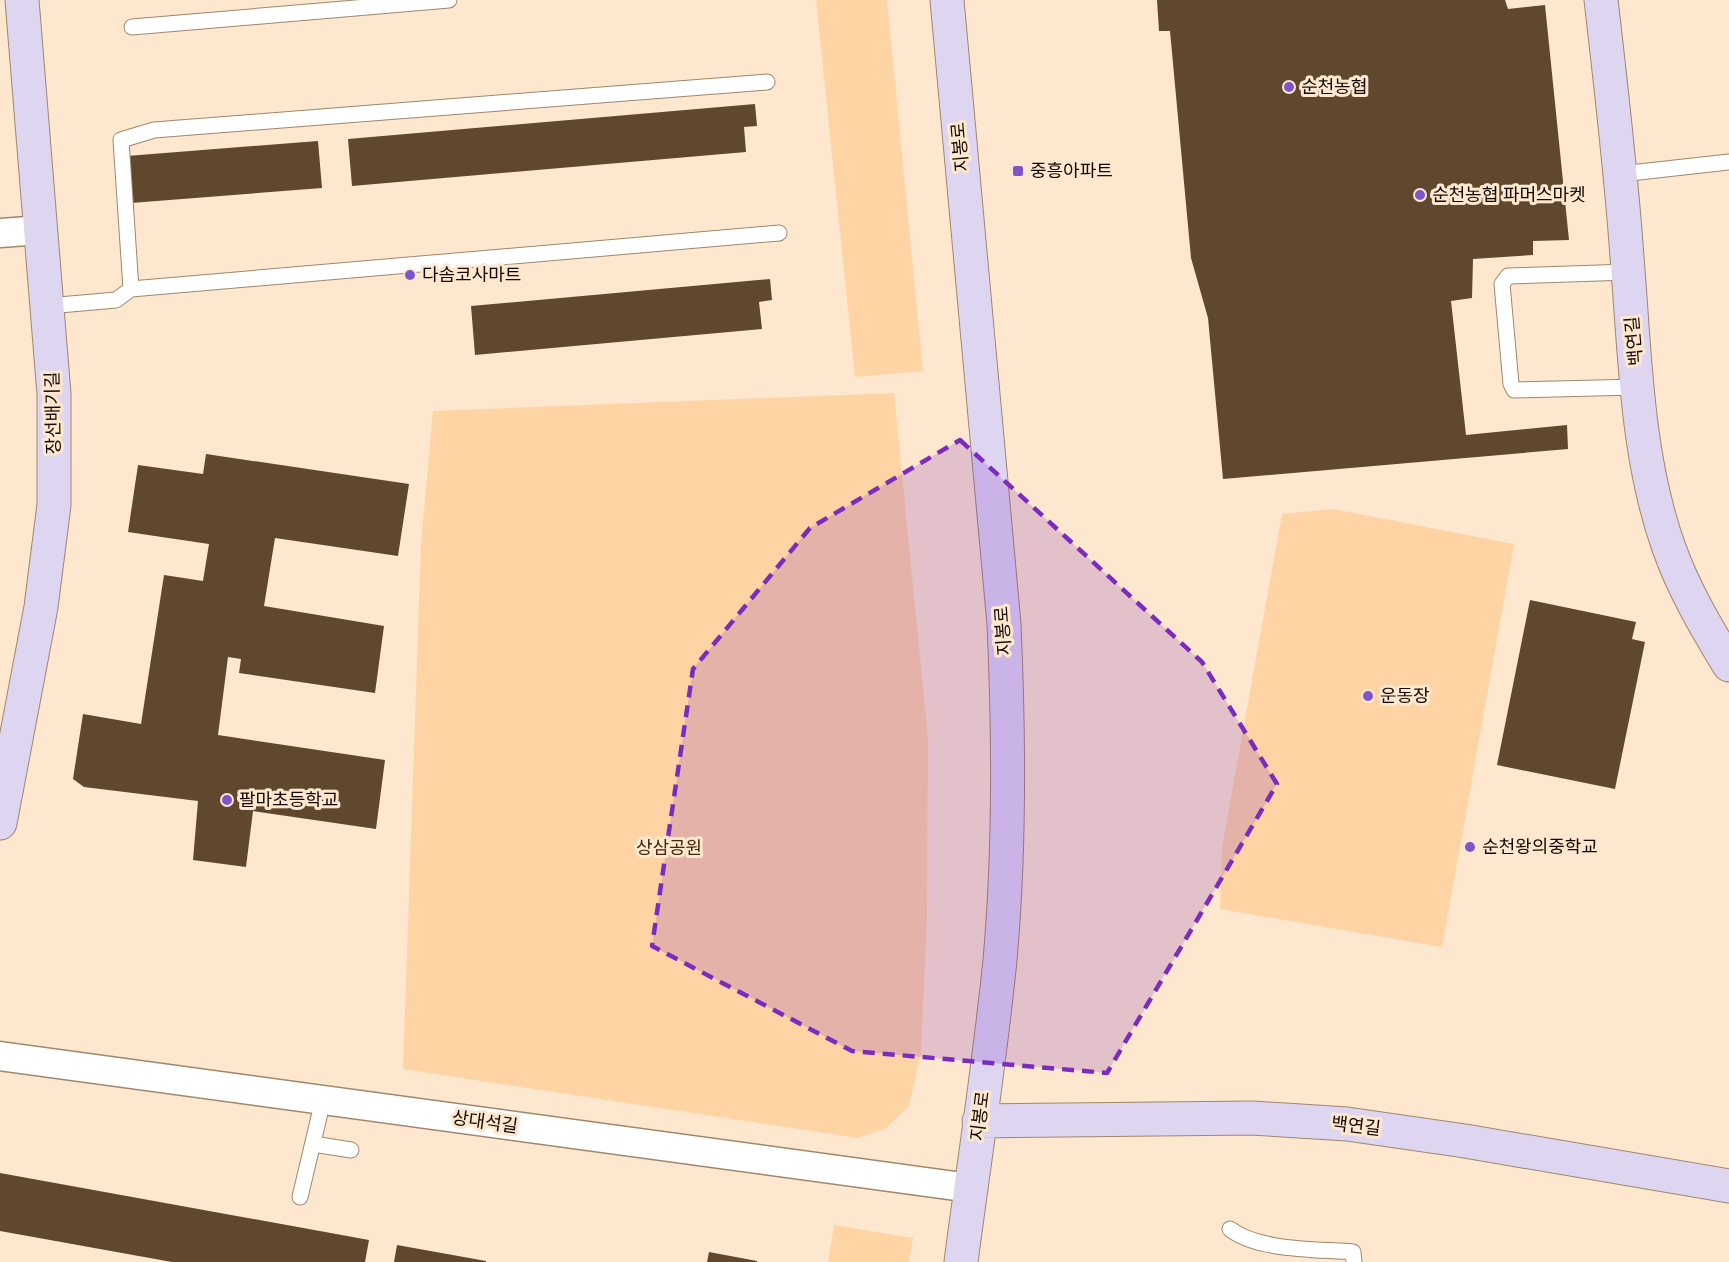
<svg xmlns="http://www.w3.org/2000/svg" width="1729" height="1262" font-family="'Open Sans','Noto Sans KR',sans-serif">
  <style>
    .green { fill: #ffd4a5 }
    .building { fill: #5f482e }
    .lines { fill: none; stroke-linecap: round; stroke-linejoin: round }
    .lane-casing { stroke: #a0876b; stroke-width: 17 }
    .street-casing { stroke: #a0876b; stroke-width: 31 }
    .secondary-casing { stroke: #a0876b; stroke-width: 35 }
    .lane { stroke: #fff; stroke-width: 15 }
    .street { stroke: #fff; stroke-width: 28 }
    .secondary { stroke: #ded5f1; stroke-width: 33 }
    .marked { fill: #7b2cbf; fill-opacity: 0.2; stroke: #7b2cbf; stroke-width: 4.5; stroke-dasharray: 12 8; stroke-linejoin: round }
    .poi-dot { fill: #7e54cd; stroke: #fde7cf; stroke-width: 2 }
    .labels { text-anchor: middle; stroke-width: 6; stroke-linejoin: round; paint-order: stroke }
    .poi-label { font-size: 18px; fill: #120902; stroke: #fde7cf; text-anchor: start }
    .street-label { font-size: 18px; fill: #120902; stroke: #fde7cf }
    .park-label { font-size: 18px; fill: #3e270a; stroke: #fde7cf }
  </style>
  <rect width="100%" height="100%" fill="#fde7cf"/>
  <path class="green" d="M816,0H887L923,371L855,377Z
    M894,393L928,737L927,917L921,1053L909,1106L886,1128L858,1138L403,1069L421,544L433,411Z
    M1333,509L1514,544L1442,947L1220,909L1222,847L1282,514Z
    M834,1225L913,1238L909,1262H828Z"/>
  <path class="building" d="M1157,0H1505L1508,9L1545,5L1569,240L1533,241V255L1473,259L1472,298L1451,301L1466,435L1567,425L1568,449L1223,479L1208,318L1191,258L1170,31H1159Z
    M755,104L757,126L744,127L746,152L352,186L348,139Z
    M318,141L322,188L131,203L127,156Z
    M770,279L772,300L759,302L762,329L475,355L471,306Z
    M206,454L409,484L398,556L275,538L264,606L384,626L375,693L239,673L241,659L228,657L218,735L385,760L376,829L253,811L246,867L193,860L198,801L84,787L73,779L83,714L141,724L164,575L203,581L209,544L128,532L138,465L203,474Z
    M1530,600L1636,622L1632,639L1645,642L1615,789L1497,765Z
    M0,1173L369,1240L365,1262H172L0,1231Z
    M397,1245L486,1261V1262H394Z
    M709,1252L757,1261V1262H707Z"/>
  <g class="lines">
    <defs>
      <path id="lane" d="M132,27L449,0
        M1621,174L1729,162
        M1629,272L1508,276L1502,284L1511,384L1514,390L1638,387
        M131,289L779,233
        M48,306L116,300L131,289L121,140L154,130L767,82
        M313,1144L351,1150
        M300,1197L323,1100
        M1230,1229C1258,1251 1318,1249 1353,1252L1354,1262"/>
      <path id="street" d="M0,233L41,230
        M0,1056L970,1188"/>
      <path id="secondary" d="M947,0L1004,624C1009,735 1010,849 1000,960C990,1061 974,1162 961,1262
        M1601,0C1611,86 1621,171 1627,257C1635,353 1636,456 1669,548C1684,590 1706,627 1729,665
        M0,823L41,607L54,505V394L22,0
        M979,1121L1252,1118L1347,1124L1465,1141L1729,1186"/>
    </defs>
    <use href="#lane" class="lane-casing"/>
    <use href="#street" class="street-casing"/>
    <use href="#secondary" class="secondary-casing"/>
    <use href="#lane" class="lane"/>
    <use href="#street" class="street"/>
    <use href="#secondary" class="secondary"/>
  </g>
  <path class="marked" d="M960,440L1202,662L1277,784L1107,1073L852,1051L652,946L693,669L810,528Z"/>
  <g class="poi-dot">
    <circle cx="1289" cy="87" r="6"/>
    <rect x="1012" y="165" width="12" height="12" rx="3"/>
    <circle cx="1420" cy="195" r="6"/>
    <circle cx="410" cy="275" r="6"/>
    <circle cx="1368" cy="696" r="6"/>
    <circle cx="227" cy="800" r="6"/>
    <circle cx="1470" cy="847" r="6"/>
  </g>
  <g class="labels">
    <g class="poi-label">
      <text x="1301" y="93">순천농협</text>
      <text x="1030" y="177">중흥아파트</text>
      <text x="1432" y="201">순천농협 파머스마켓</text>
      <text x="422" y="281">다솜코사마트</text>
      <text x="1380" y="702">운동장</text>
      <text x="239" y="806">팔마초등학교</text>
      <text x="1482" y="853">순천왕의중학교</text>
    </g>
    <g class="street-label">
      <text transform="translate(960 147) rotate(-95)" y="6">지봉로</text>
      <text transform="translate(1634 341) rotate(-95)" y="6">백연길</text>
      <text transform="translate(53 413) rotate(-91)" y="6">장선배기길</text>
      <text transform="translate(1003 631) rotate(-94)" y="6">지봉로</text>
      <text transform="translate(980 1116) rotate(-83)" y="6">지봉로</text>
      <text transform="translate(485 1122) rotate(8)" y="6">상대석길</text>
      <text transform="translate(1356 1126) rotate(7)" y="6">백연길</text>
    </g>
    <g class="park-label">
      <text x="669" y="854">상삼공원</text>
    </g>
  </g>
</svg>
